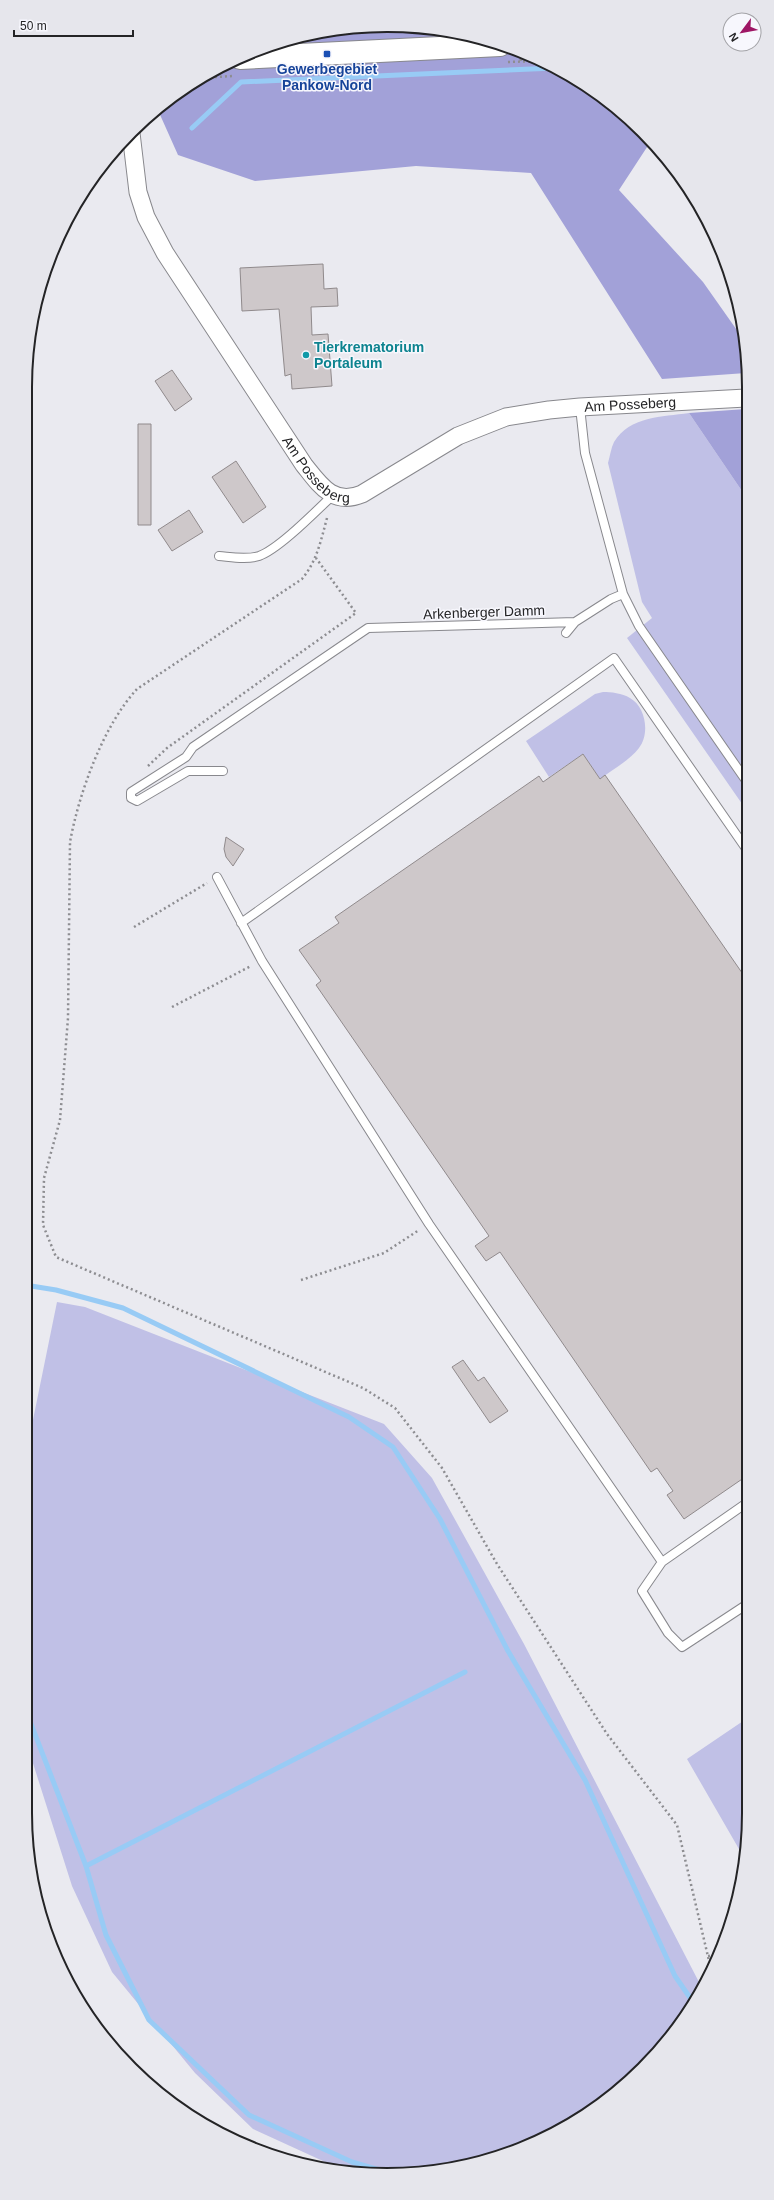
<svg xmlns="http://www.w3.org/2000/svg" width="774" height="2200" font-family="Arial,sans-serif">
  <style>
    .green { fill: #c0c0e6 }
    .forest { fill: #a2a1d8 }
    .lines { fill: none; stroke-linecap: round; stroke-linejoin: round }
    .stream { stroke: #98cbf5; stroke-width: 5 }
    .building { fill: #cec8ca; stroke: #908a8c }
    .lane-casing { stroke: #88888d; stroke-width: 10 }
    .street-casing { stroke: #88888d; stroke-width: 19 }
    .secondary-casing { stroke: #88888d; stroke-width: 24 }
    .path { stroke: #8d8d91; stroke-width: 2.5; stroke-dasharray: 2 3; stroke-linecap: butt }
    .lane { stroke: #fff; stroke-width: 8 }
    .street { stroke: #fff; stroke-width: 17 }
    .secondary { stroke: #fff; stroke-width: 22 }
    .transit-dot { fill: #1a4fb4; stroke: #f7f7fd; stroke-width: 1.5 }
    .culture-dot { fill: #0f9aa8; stroke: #f7f7fd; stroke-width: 1.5 }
    .labels { text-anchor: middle; stroke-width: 3; stroke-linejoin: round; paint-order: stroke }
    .transit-label { font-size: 14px; font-weight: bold; fill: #164399; stroke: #f7f7fd }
    .culture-label { font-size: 14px; font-weight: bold; fill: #0d838f; stroke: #f7f7fd; text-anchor: start }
    .street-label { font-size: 14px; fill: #242426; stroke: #f7f7fd }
    .rim { fill: none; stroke: #242426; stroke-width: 2 }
  </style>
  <rect width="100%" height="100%" fill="#eaeaf0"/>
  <path class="green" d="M689,413L746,497L747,811L627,638L652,618L642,602L608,463C610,456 611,448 614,442C630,416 662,417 689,413Z
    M603,692C611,692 622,693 630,698C646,707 650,734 639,748C630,760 612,770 600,779L583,754L549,777L526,741L595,694Z
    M57,1302L85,1307L384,1424L432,1478L524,1644L701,1986L688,2014L643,2069L588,2114L480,2163L411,2174L347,2172L253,2129L195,2073L112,1972L72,1886L31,1757L25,1726V1459Z
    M749,1717V1813L743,1856L687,1759Z"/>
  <path class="forest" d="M410,26L480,37L568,74L651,141L619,190L703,282L746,343V373L662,379L531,173L416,166L255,181L178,155L157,108L206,74L270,44L340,28Z
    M746,409V497L689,413Z"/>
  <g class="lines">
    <path class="stream" d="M192,128L241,82L555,68
      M25,1285L56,1290L123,1308L349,1417L393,1447L440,1519L508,1651L585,1780L675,1976L693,2002
      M26,1711L86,1866L106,1935L149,2020L249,2115L352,2162L393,2174
      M86,1866L465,1672"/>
  </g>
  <path class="building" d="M323,264L324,289L337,288L338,306L311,307L312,335L328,334L332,386L292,389L291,374L285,376L279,309L242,311L240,268Z
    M172,370L192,399L175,411L155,381Z
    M138,424H151V525H138Z
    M236,461L266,507L243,523L212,477Z
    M189,510L203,532L172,551L158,530Z
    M583,754L600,779L605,775L747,980L748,1475L684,1519L667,1495L673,1491L657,1468L651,1472L500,1252L486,1261L475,1246L489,1236L316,985L321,981L299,950L339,923L335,917L539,776L543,782Z
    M226,837L244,849L233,866L226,857L224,849Z
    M463,1360L478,1381L484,1377L508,1411L490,1423L452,1367Z"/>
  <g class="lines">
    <defs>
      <path id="lane" d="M580,407L585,453L623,594L639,626L747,782
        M219,556C231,557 246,560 259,556C279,549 316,511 333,495
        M566,633L575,622
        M223,771H188L137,801L131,798V792L186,757L193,747L368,628L575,622L611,599L623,594
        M217,877L262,961L429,1224L662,1562L748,1502
        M241,923L614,658L747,850
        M662,1562L642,1591L668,1633L682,1647L749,1603"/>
      <g id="street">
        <path id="s1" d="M131,133L138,192L146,217L165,253L304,465C320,485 333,506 362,494L458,436L506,417L549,410L580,407L746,398"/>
      </g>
      <path id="secondary" d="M240,58L500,45"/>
    </defs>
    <use href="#lane" class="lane-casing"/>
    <use href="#street" class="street-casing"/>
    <use href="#secondary" class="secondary-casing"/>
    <path class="path" d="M520,54L521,62
      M508,62L537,61
      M200,78L233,76
      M327,518C321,540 317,561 302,579L137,689C103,726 79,793 70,842L68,1018L60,1120L44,1178L43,1225L56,1257L363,1388L395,1408L442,1468L497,1564L607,1734L677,1825L710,1965
      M148,766L167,748L356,613L316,558
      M134,927L207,883
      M172,1007L251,966
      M301,1280L384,1253L419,1230
      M708,1956L715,1955"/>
    <use href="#lane" class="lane"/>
    <use href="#street" class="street"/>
    <use href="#secondary" class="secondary"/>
  </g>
  <rect class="transit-dot" x="323" y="50" width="8" height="8" rx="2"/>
  <circle class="culture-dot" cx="306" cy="355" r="4"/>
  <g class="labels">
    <g class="transit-label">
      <text x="327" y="74">Gewerbegebiet<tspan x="327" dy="16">Pankow-Nord</tspan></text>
    </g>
    <g class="culture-label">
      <text x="314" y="352">Tierkrematorium<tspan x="314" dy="16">Portaleum</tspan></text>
    </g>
    <g class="street-label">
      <text dy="5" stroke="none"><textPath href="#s1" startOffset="740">Am Posseberg</textPath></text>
      <text dy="5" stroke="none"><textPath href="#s1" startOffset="393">Am Posseberg</textPath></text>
      <text transform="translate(484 612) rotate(-2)" y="5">Arkenberger Damm</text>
    </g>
  </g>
  <path d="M0 0H774V2200H0ZM387 32H387A355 355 0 0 1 742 387V1813A355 355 0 0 1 387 2168H387A355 355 0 0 1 32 1813V387A355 355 0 0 1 387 32Z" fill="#e6e6ec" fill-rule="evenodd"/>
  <path class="rim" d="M387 32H387A355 355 0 0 1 742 387V1813A355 355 0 0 1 387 2168H387A355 355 0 0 1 32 1813V387A355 355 0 0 1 387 32Z"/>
  <g transform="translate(742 32) rotate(238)"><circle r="19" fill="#f7f7fd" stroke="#a3a3a7"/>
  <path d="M0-3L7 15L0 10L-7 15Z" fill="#9e1665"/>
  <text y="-6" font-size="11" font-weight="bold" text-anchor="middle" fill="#242426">N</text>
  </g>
  <path d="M14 30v6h119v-6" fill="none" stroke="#242426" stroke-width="2"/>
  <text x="20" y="30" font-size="12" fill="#242426" stroke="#f7f7fd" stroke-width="3" paint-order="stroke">50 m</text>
</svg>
